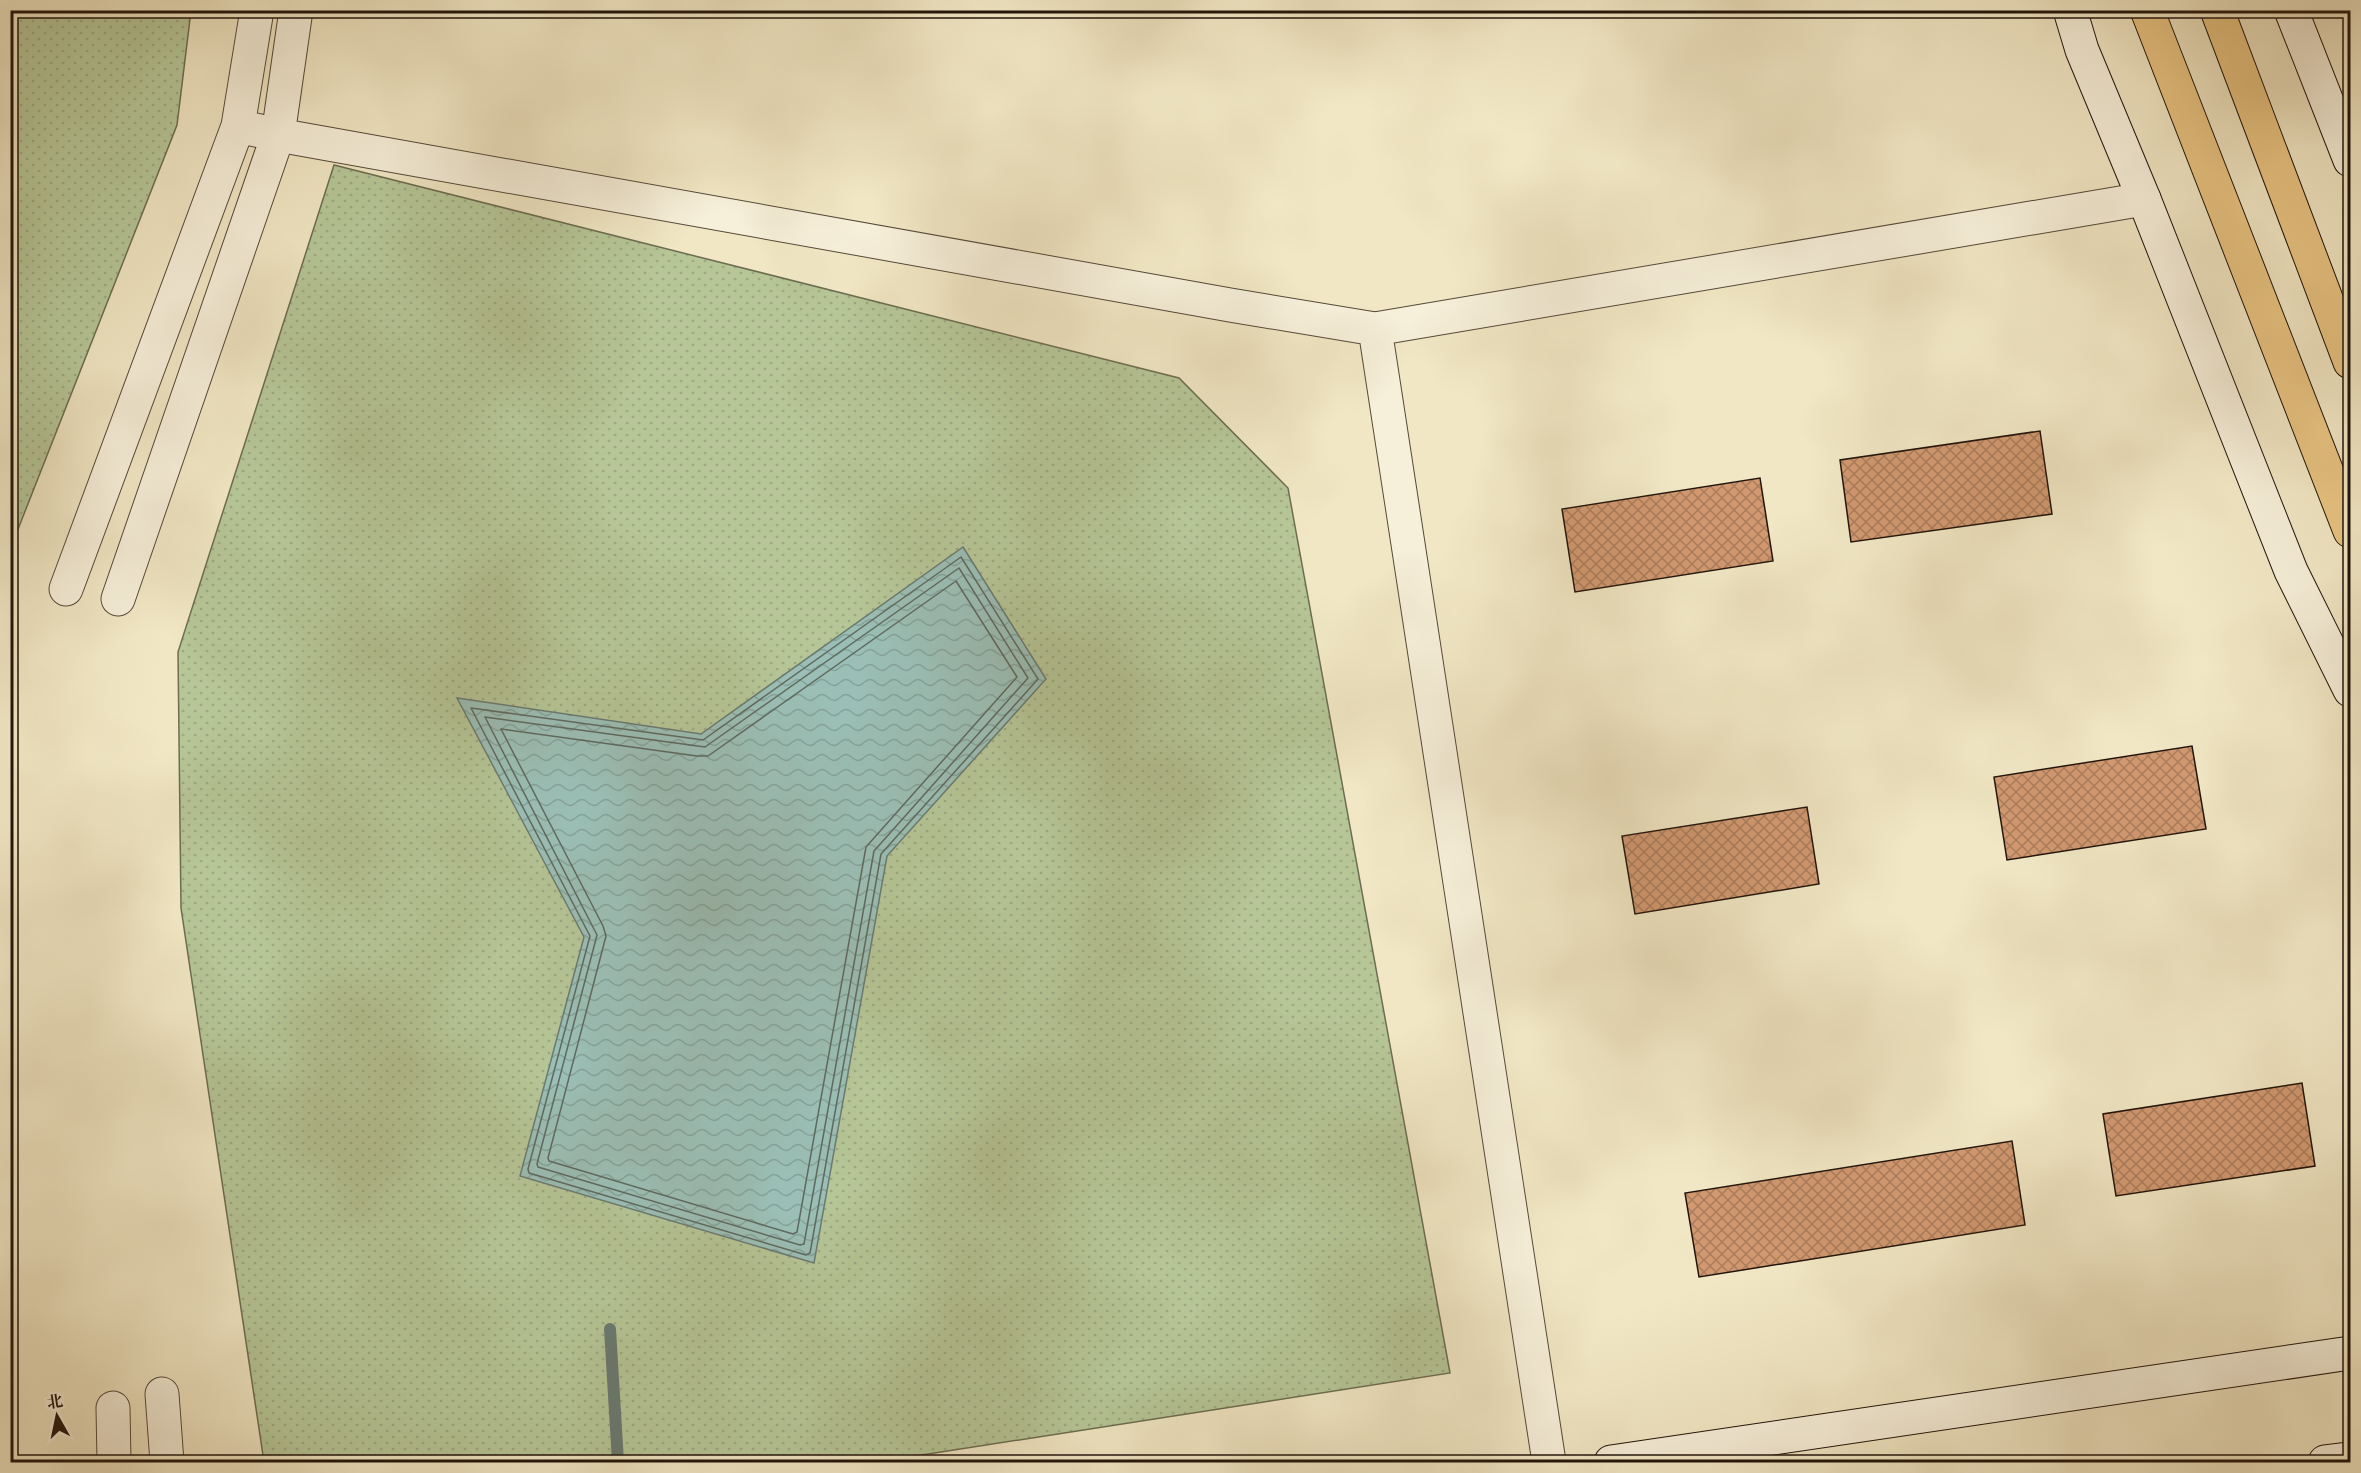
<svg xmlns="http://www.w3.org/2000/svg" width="2361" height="1473" font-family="'IM FELL DW Pica','Noto Serif SC',serif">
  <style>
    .park { fill: url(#park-dots); stroke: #6c6d51; stroke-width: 1.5 }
    .water { fill: url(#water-waves); stroke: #6a7b72; stroke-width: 1.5 }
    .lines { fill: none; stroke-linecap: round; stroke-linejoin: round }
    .shore { stroke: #5e6a60; stroke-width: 1.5 }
    .stream { stroke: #6a7b72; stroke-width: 12 }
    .building { fill: url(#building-cross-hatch); stroke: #21140b; stroke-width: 1.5 }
    .street-casing { stroke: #554939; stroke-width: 35 }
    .secondary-casing { stroke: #21140b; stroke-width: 35 }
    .primary-casing { stroke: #21140b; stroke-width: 35 }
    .path { stroke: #21140b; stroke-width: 4; stroke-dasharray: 1.5 3; stroke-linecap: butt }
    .street { stroke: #f6efd9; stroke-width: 33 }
    .secondary { stroke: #f6efd9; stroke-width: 33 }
    .primary { stroke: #e8c482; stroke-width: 33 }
  </style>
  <defs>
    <pattern id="park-dots" width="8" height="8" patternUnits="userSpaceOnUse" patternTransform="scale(1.5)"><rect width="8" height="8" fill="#b6c697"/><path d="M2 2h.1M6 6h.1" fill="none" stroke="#9ca981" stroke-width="1.8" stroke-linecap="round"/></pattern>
    <pattern id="water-waves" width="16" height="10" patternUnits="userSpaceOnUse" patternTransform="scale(1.5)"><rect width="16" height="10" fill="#9bbfb6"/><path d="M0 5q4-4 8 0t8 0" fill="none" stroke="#85a39b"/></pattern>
    <pattern id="building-cross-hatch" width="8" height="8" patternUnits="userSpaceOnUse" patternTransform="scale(1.5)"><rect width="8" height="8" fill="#d29971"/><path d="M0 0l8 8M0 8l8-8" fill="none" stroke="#aa7c5b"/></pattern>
  </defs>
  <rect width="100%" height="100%" fill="#f1e7c4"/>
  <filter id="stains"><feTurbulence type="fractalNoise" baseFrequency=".00333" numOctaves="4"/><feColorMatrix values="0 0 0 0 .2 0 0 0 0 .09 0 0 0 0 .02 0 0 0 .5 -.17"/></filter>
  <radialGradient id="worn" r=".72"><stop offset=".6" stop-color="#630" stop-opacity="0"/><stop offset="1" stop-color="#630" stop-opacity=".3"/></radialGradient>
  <path class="park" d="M11,10L191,11L177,125L11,547Z
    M334,165L1179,378L1288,488L1450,1373L877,1462H264L181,908L178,652Z"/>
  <path class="water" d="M963,547L1046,679L887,856L814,1263L520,1176L584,937L457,698L701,734Z"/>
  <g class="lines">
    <path class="shore" d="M961,557L1038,679L881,854L810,1253L806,1255L529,1173L528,1169L590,936L471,708L703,740Z
      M959,568L1028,678L874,851L804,1244L800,1245L538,1167L537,1164L597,935L485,717L705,747Z
      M956,581L1017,677L866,847L797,1232L793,1234L549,1161L548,1158L606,936L603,926L501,729L697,756H708Z"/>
    <path class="stream" d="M610,1329L618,1462"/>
  </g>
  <path class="building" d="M2040,431L2052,514L1851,542L1840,460Z
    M1760,478L1773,561L1575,592L1562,509Z
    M2192,746L2206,829L2007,860L1994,777Z
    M1807,807L1819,884L1635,914L1622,836Z
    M2302,1083L2315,1166L2116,1196L2103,1114Z
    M2012,1141L2025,1225L1699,1277L1685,1193Z"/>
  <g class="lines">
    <defs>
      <path id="street" d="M238,126L278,135L1230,305L1375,329L2144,199
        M1375,329L1549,1462
        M66,589L238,126L257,10
        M118,599L278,135L296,10
        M162,1394L167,1462
        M113,1408L114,1462"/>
      <path id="secondary" d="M2070,10L2082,50L2144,199L2291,571L2350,690
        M2291,10L2350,160
        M1611,1462L2350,1353
        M2325,1462L2350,1459"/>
      <path id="primary" d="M2147,10L2350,531
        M2217,10L2350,362"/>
    </defs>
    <use href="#street" class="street-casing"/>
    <use href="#secondary" class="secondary-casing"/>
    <use href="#primary" class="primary-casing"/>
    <path class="path" d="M1361,1462H1365"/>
    <use href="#street" class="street"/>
    <use href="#secondary" class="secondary"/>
    <use href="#primary" class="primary"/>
  </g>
  <rect width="2361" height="1473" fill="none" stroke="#f1e7c4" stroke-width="36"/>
  <rect x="12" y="12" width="2337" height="1449" fill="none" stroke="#21140b" stroke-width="3"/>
  <rect x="18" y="18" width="2325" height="1437" fill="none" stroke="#21140b" stroke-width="1.5"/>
  <g transform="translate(57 1416) rotate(351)" stroke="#f6efd9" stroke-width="4.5" paint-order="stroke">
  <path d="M0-4.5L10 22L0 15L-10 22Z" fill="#21140b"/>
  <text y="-9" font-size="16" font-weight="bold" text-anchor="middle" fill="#21140b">北</text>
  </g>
  <rect width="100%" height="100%" filter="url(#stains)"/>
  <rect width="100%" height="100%" fill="url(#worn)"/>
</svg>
